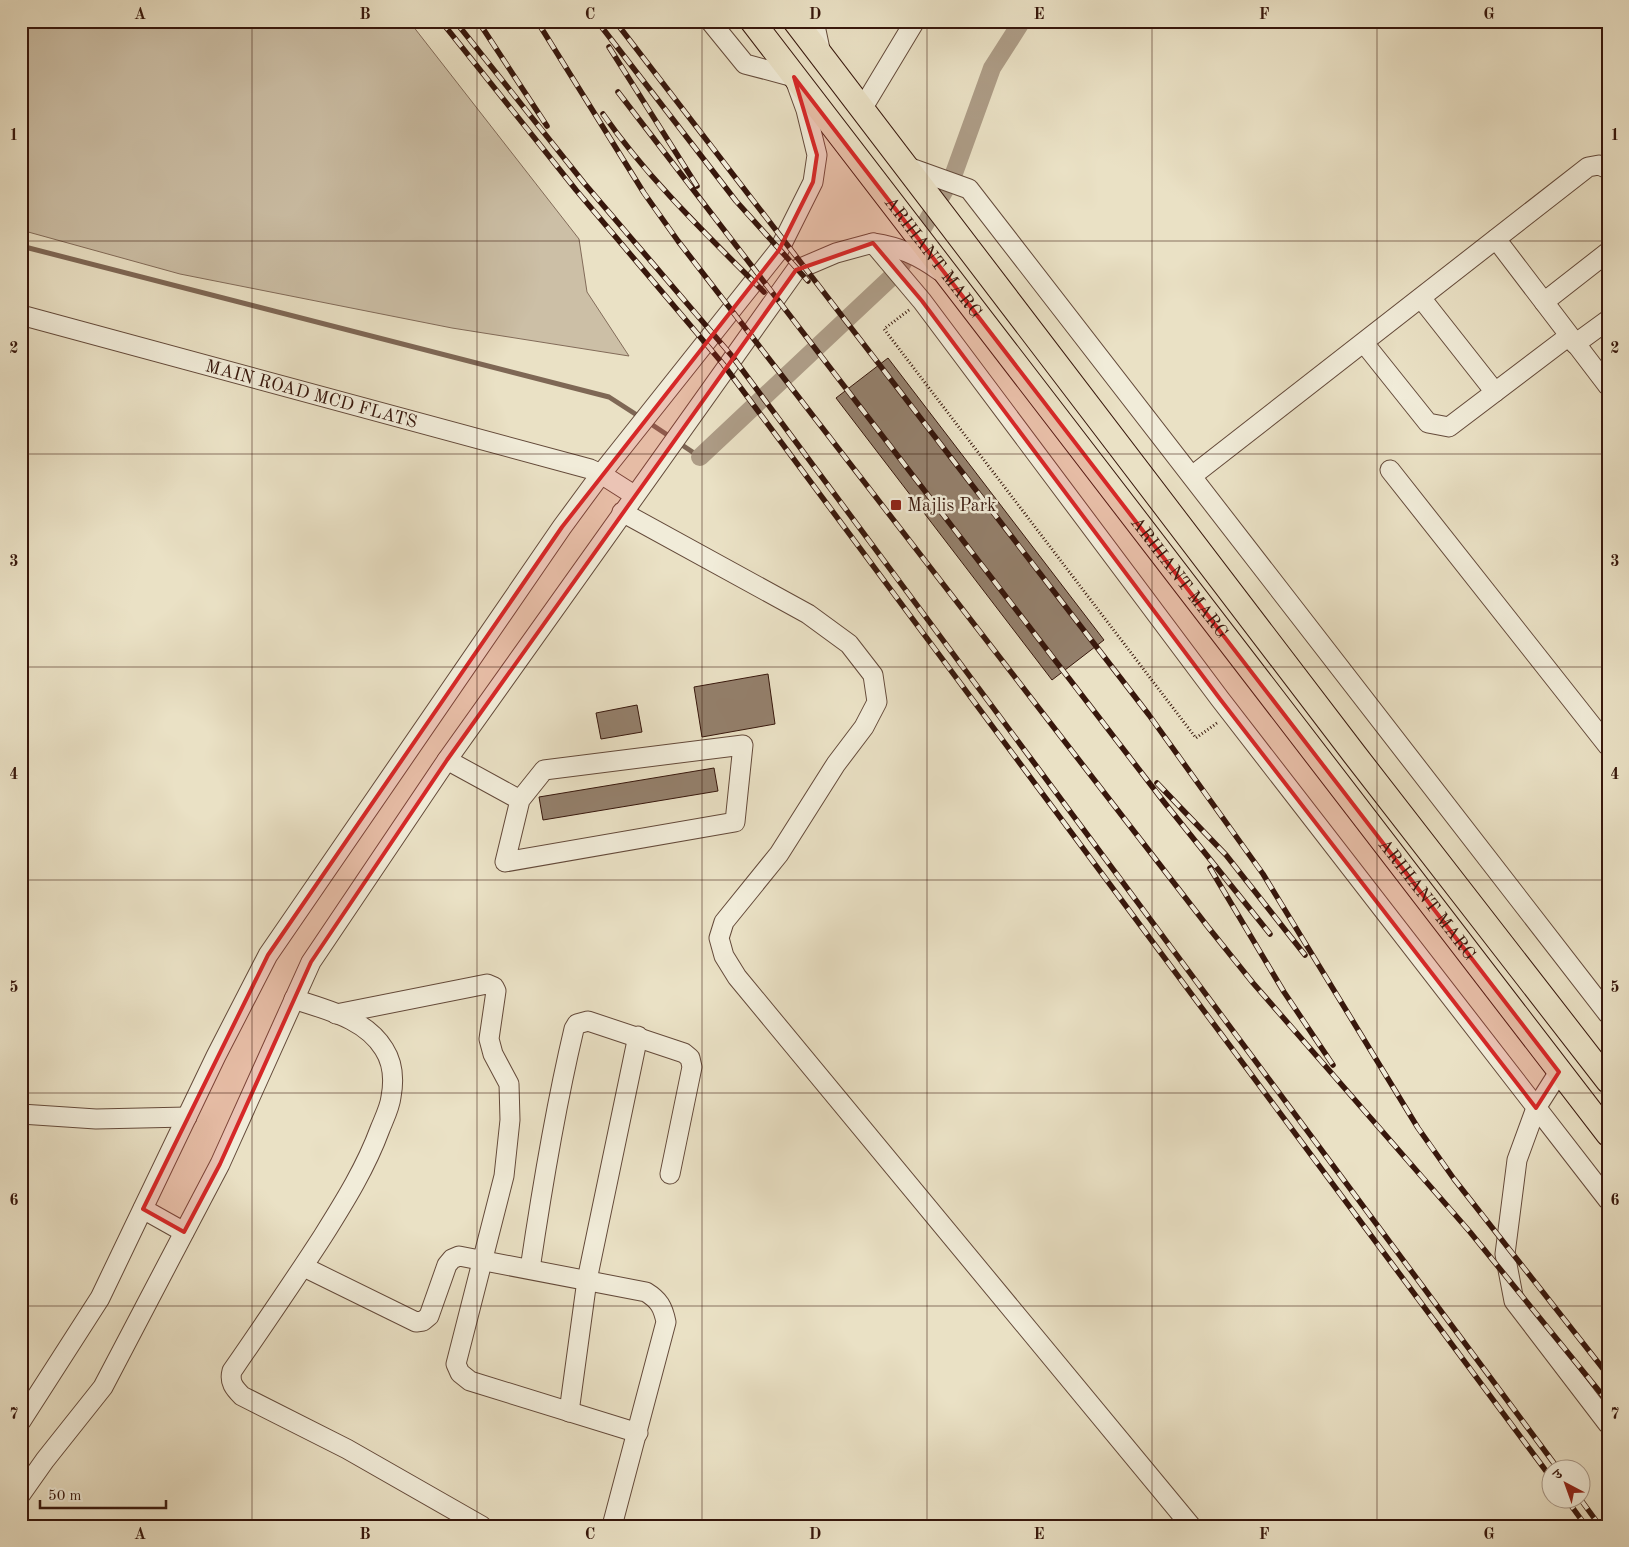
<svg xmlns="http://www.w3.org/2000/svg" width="1629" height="1547" font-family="'Old Standard TT','Noto Serif Devanagari',serif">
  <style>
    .green { fill: #ccbfa6; stroke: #826b59 }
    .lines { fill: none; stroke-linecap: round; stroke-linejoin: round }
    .stream { stroke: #7e6755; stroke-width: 5 }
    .canal { stroke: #ad9c86; stroke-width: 18 }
    .building { fill: #94806c; stroke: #37170c }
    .minor-casing { stroke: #644a3a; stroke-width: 21 }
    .major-casing { stroke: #37170c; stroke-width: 26 }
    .path { stroke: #37170c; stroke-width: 3; stroke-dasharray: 1 2.5; stroke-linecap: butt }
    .minor { stroke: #f1ecd9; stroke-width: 19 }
    .major { stroke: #eae1c5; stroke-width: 24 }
    .rail-casing { stroke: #37170c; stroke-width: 5.5 }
    .rail { stroke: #f1ecd9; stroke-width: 4; stroke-dasharray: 11; stroke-linecap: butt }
    .marked { fill: #d62828; fill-opacity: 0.2; stroke: #d62828; stroke-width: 4; stroke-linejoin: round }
    .grid { fill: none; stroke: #37170c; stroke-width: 1; stroke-opacity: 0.55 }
    .poi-dot { fill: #8f2418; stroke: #f1ecd9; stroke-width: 2 }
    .labels { text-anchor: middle; stroke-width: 5; stroke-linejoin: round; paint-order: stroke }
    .street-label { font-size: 18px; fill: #37170c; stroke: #f1ecd9 }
    .poi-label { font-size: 18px; fill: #37170c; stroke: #f1ecd9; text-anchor: start }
    .neatline { fill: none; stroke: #37170c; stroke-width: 2 }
    .grid-label { font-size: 16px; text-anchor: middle; font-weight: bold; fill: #37170c }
  </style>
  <rect width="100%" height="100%" fill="#eae1c5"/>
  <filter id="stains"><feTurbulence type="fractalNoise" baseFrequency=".004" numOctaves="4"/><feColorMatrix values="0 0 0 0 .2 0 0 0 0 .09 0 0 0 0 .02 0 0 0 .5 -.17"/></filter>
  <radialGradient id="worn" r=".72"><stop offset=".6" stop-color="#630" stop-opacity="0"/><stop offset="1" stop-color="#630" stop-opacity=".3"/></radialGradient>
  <path class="green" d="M21,21H409L579,239L587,292L629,356L452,328L180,274L21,230Z"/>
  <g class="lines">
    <path class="stream" d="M21,246L609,397L640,417
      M648,422L672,438
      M679,443L700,457"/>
    <path class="canal" d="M700,457L898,271L953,176L992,68L1022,21"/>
  </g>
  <path class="building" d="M888,358L1104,640L1052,680L836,398Z
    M768,674L775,724L702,737L694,687Z
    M637,705L642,732L601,739L596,713Z
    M714,768L718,791L543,820L539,797Z"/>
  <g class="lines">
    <defs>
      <g id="minor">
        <path d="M814,21L821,54"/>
        <path d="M862,109L915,21"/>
        <path d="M905,166L969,189L1608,1014"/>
        <path d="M1496,239L1608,386"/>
        <path d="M873,243C899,247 918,255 940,271"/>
        <path d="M1421,298L1495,392"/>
        <path d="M1544,302L1608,252"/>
        <path id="s1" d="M21,315L590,469L601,474L634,495"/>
        <path d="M1364,343L1428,423L1449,427L1569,336"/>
        <path d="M1575,344L1608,320"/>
        <path d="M1390,470L1608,746"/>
        <path d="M1192,476L1588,167L1599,165L1608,169"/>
        <path d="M622,512L808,614L849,644L873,675L877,702L864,727L836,764L779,854L724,922L719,938L724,956L737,977L1191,1526"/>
        <path d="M447,760L520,800L544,770L743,745L735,822L505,862L520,800"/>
        <path d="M294,999C326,1010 365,1018 384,1049C393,1063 394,1081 391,1097C390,1107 384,1119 380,1129C366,1167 345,1201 323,1236C294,1281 263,1326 232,1371C229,1382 234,1388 242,1396L347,1449L482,1526"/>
        <path d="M336,1014L487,984L494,987L496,991L489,1039L493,1054L509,1084L510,1120L504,1176L456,1364L460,1373L470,1381L638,1433"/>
        <path d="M1559,1072L1536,1108L1517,1160L1505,1254L1514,1301L1608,1424"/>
        <path d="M21,1114L96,1119L187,1117"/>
        <path d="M143,1209L184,1232"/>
        <path d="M304,1267L416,1322L423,1321L429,1316L447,1265L452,1259L459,1256L646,1292C659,1300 663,1307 666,1322L612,1526"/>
        <path d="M530,1269C542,1188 555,1109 574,1029L577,1024L588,1021L684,1053L690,1058L692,1067L670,1174"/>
        <path d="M569,1412L587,1280L638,1036"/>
        <path d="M21,1421L100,1298L216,1056L268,955L562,527L601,474L779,250L813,182L817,155L806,110L794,77L745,64L710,21"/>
        <path d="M21,1494L45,1460L103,1387L220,1164L311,962L447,760L796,270L836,253L873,243L922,301L1220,699L1608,1200"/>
      </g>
      <g id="major">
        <path id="s2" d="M752,21L1608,1134"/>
        <path d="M795,21L1355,755L1608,1081"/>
      </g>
    </defs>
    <use href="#minor" class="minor-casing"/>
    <use href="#major" class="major-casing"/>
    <path class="path" d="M909,310L884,329L1196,738L1217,723"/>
    <use href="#minor" class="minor"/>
    <use href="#major" class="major"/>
    <defs>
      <path id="rail" d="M441,21L576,190L723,364L1552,1479
        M455,21L584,183L732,356L1559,1470
        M478,21L547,126
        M537,21L644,193L678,241L1208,927L1253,983L1470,1232L1608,1402
        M597,21L736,201L808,281
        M615,21L1149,715L1263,874L1418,1128L1454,1179L1608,1375
        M609,47L697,186
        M618,92L1164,802L1270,934
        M603,114C649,180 707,235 764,292
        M1157,783L1226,855L1305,955
        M1210,868L1284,992L1333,1065
        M1567,1500L1586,1526
        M1581,1500L1600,1526"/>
    </defs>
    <use href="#rail" class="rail-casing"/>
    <use href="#rail" class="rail"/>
  </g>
  <path class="marked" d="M794,77L1559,1072L1536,1108L1220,699L922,301L873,243L796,270L447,760L311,962L220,1164L184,1232L143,1209L268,955L562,527L779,250L813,182L817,155Z"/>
  <path class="grid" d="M252,21V1526M477,21V1526M702,21V1526M927,21V1526M1152,21V1526M1377,21V1526M21,241H1608M21,454H1608M21,667H1608M21,880H1608M21,1093H1608M21,1306H1608"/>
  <rect class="poi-dot" x="890" y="499" width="12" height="12" rx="2.5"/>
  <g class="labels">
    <g class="street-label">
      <text dy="6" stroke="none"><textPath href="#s2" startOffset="298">ARIHANT MARG</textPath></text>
      <text dy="6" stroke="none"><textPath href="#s1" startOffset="301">MAIN ROAD MCD FLATS</textPath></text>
      <text dy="6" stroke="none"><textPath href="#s2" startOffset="702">ARIHANT MARG</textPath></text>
      <text dy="6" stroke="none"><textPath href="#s2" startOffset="1108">ARIHANT MARG</textPath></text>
    </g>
    <g class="poi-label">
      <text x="907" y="511">Majlis Park</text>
    </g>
  </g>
  <rect width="1629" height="1547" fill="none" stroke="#eae1c5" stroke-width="55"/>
  <g transform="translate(1566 1484) rotate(319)"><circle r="24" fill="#f1ecd9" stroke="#a79787"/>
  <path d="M0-4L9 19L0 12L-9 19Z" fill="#8f2418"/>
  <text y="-8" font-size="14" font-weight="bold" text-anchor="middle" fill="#37170c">उ</text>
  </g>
  <path d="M40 1500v8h126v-8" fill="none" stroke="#37170c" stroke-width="2.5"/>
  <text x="48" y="1500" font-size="15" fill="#37170c" stroke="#f1ecd9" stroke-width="4" paint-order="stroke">50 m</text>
  <rect x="28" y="28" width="1574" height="1492" class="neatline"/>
  <g class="grid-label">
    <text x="140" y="19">A</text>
    <text x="365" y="19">B</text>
    <text x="590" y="19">C</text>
    <text x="815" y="19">D</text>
    <text x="1039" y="19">E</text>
    <text x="1264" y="19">F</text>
    <text x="1489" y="19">G</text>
    <text x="14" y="140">1</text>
    <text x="1615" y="140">1</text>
    <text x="14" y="353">2</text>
    <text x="1615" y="353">2</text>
    <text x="14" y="566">3</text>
    <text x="1615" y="566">3</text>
    <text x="14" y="779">4</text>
    <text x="1615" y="779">4</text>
    <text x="14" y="992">5</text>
    <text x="1615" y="992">5</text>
    <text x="14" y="1205">6</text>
    <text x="1615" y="1205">6</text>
    <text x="14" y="1419">7</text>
    <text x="1615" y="1419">7</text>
    <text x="140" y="1539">A</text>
    <text x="365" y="1539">B</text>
    <text x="590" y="1539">C</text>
    <text x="815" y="1539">D</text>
    <text x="1039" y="1539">E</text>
    <text x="1264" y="1539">F</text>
    <text x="1489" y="1539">G</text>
  </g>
  <rect width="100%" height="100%" filter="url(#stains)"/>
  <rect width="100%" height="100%" fill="url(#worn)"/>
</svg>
